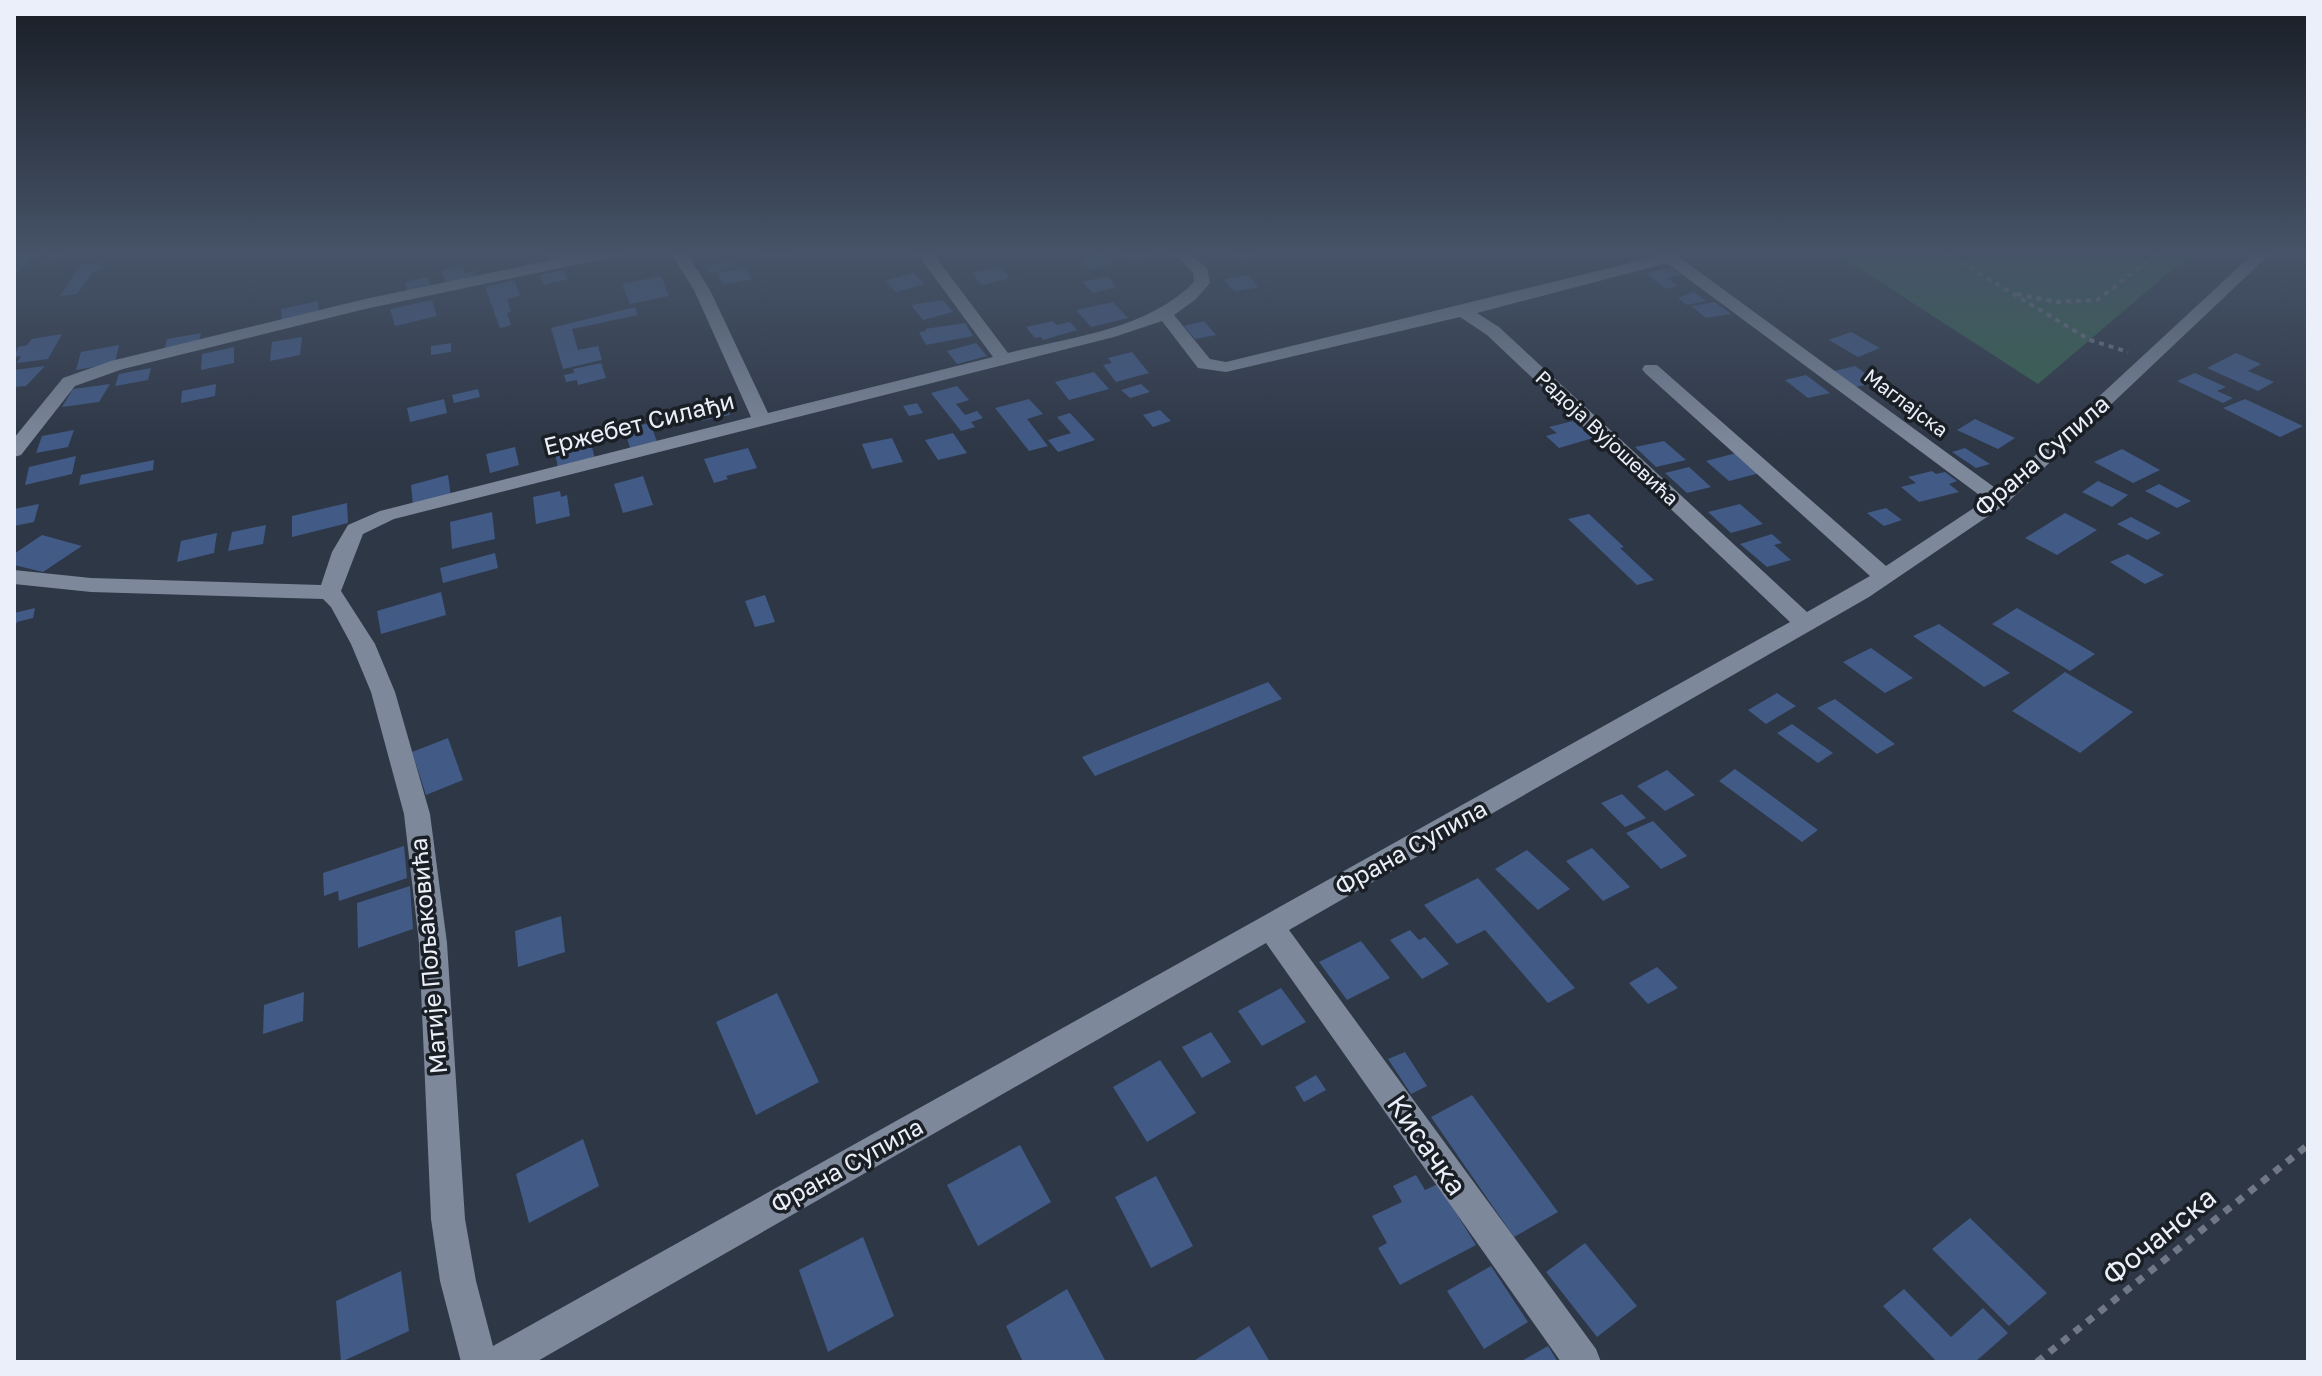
<svg xmlns="http://www.w3.org/2000/svg" width="2322" height="1376" font-family="'Golos Text',sans-serif">
  <style>
    .green { fill: #36644d }
    .building { fill: #415a86 }
    .lines { fill: none; stroke-linecap: round; stroke-linejoin: round }
    .path-far1 { stroke: #707785; stroke-width: 4; stroke-dasharray: 5 5; stroke-linecap: butt }
    .path { stroke: #707785; stroke-width: 7; stroke-dasharray: 8 8; stroke-linecap: butt }
    .minor { fill: #7d889a; fill-rule: evenodd }
    .labels { text-anchor: middle; stroke-width: 7; stroke-linejoin: round; paint-order: stroke }
    .far-street-label { font-size: 20px; fill: #eaeff9; stroke: #1a1e25 }
    .street-label { font-size: 24px; fill: #eaeff9; stroke: #1a1e25 }
    .near-street-label { font-size: 28px; fill: #eaeff9; stroke: #1a1e25 }
  </style>
  <rect width="100%" height="100%" fill="#2e3746"/>
  <path class="green" d="M1834,252H2193L2038,384Z"/>
  <path class="building" d="M50,252H65L61,261L44,263Z
    M543,252H571L574,258L548,263Z
    M773,252H794V253L765,260L761,255Z
    M1119,252H1149L1156,258L1133,264Z
    M1250,252L1258,259L1240,263L1232,255Z
    M33,254L21,271L14,272V256Z
    M1102,254L1113,264L1091,270L1081,260Z
    M732,261L736,267L710,273L707,266Z
    M106,263L101,270L94,271L77,294L60,296L80,265Z
    M462,265L465,273L475,271L477,276L446,283L441,270Z
    M999,266L1010,278L982,285L972,273Z
    M746,267L752,279L723,285L717,273Z
    M1672,268L1682,275L1667,278L1678,286L1666,289L1646,273Z
    M564,270L568,279L544,285L540,275Z
    M913,273L925,284L896,292L885,281Z
    M1248,275L1259,287L1235,292L1224,280Z
    M661,276L669,296L630,304L622,284Z
    M1107,276L1117,287L1093,293L1082,282Z
    M428,277L431,286L407,291L405,282Z
    M514,280L520,296L507,299L511,312L507,313L511,325L500,328L485,287Z
    M1694,292L1706,301L1687,305L1678,298Z
    M432,300L437,316L395,326L390,309Z
    M943,300L953,312L923,320L911,305Z
    M318,301L319,313L282,321L281,309Z
    M1113,302L1128,318L1091,327L1076,310Z
    M1715,302L1731,314L1706,318L1691,306Z
    M635,307L638,315L572,329L578,350L598,346L602,360L563,369L551,328Z
    M1053,321L1057,325L1070,322L1077,330L1043,340L1041,337L1035,338L1026,327Z
    M1204,321L1216,335L1195,339L1184,326Z
    M965,323L973,336L926,345L919,332L926,331L925,329Z
    M1851,332L1880,348L1858,357L1829,340Z
    M201,333L198,345L164,351L167,339Z
    M62,334L48,359L17,363L21,356L14,357L18,347L27,345L32,339Z
    M302,337L300,355L270,361L272,342Z
    M451,343V352L431,355V346Z
    M976,343L987,356L957,364L947,351Z
    M119,345L115,363L76,370L81,352Z
    M234,347V363L201,370L202,354Z
    M1132,352L1149,373L1116,382L1103,365L1112,363L1108,358Z
    M2236,353L2261,364L2248,371L2274,382L2258,391L2207,368Z
    M601,363L606,378L578,385L577,380L566,382L564,375L574,373L573,369Z
    M45,366L26,386L14,387V370Z
    M1855,366L1878,382L1856,387L1834,371Z
    M151,368L148,380L115,386L119,374Z
    M1094,372L1109,389L1069,400L1055,382Z
    M2195,373L2226,387L2217,391L2233,398L2223,403L2177,381Z
    M1806,375L1830,393L1808,398L1785,380Z
    M110,384L99,402L62,407L73,389Z
    M216,384L215,396L181,403L182,391Z
    M1141,384L1150,392L1130,398L1121,390Z
    M957,386L969,400L956,404L965,415L977,411L983,418L971,422L975,427L961,431L931,393Z
    M478,389L480,397L454,403L452,395Z
    M724,396L730,415L701,421L695,403Z
    M444,399L447,413L410,422L407,408Z
    M1029,399L1043,414L1027,419L1048,446L1029,451L995,408Z
    M2245,399L2303,426L2280,437L2223,408Z
    M917,403L923,413L909,416L903,406Z
    M1160,410L1171,421L1153,427L1143,415Z
    M1070,413L1095,440L1058,452L1048,440L1071,433L1057,417Z
    M1975,419L2015,438L1998,449L1957,430Z
    M1573,421L1593,438L1559,448L1546,436L1557,433L1549,427Z
    M650,423L658,444L631,451L624,429Z
    M74,430L68,447L36,453L42,436Z
    M953,433L967,453L938,460L925,440Z
    M892,438L903,462L872,469L862,444Z
    M590,439L595,459L558,468L554,448Z
    M1664,441L1686,460L1656,467L1635,447Z
    M515,447L519,465L490,473L486,454Z
    M748,448L757,468L726,476L728,479L714,483L704,459Z
    M1965,448L1990,464L1976,468L1952,452Z
    M2122,449L2160,470L2133,483L2094,462Z
    M1736,453L1760,473L1729,481L1706,461Z
    M76,456L72,474L25,485L29,467Z
    M154,460L153,470L79,485L81,475Z
    M1689,467L1711,487L1687,493L1665,473Z
    M1932,471L1936,474L1945,472L1957,481L1949,484L1959,492L1919,502L1901,487L1916,483L1908,477Z
    M448,475L451,496L413,506L411,485Z
    M643,476L653,505L623,513L614,484Z
    M2098,481L2128,495L2112,507L2082,492Z
    M2159,484L2191,501L2177,508L2145,491Z
    M560,491L561,497L567,495L570,516L536,524L533,497Z
    M347,503L348,523L292,537V516Z
    M39,504L34,522L14,526V509Z
    M1740,504L1763,524L1731,533L1708,512Z
    M1886,508L1902,520L1884,526L1867,513Z
    M492,512L495,539L452,549L450,522Z
    M2065,513L2097,530L2057,555L2025,538Z
    M1589,514L1624,547L1620,548L1654,580L1637,585L1568,519Z
    M2131,517L2161,533L2147,540L2117,524Z
    M266,525L263,544L228,551L232,532Z
    M217,533L214,553L177,562L181,541Z
    M1772,534L1782,543L1774,545L1791,560L1767,567L1740,544Z
    M42,535L82,546L43,572L14,565V554Z
    M495,553L498,568L443,583L440,568Z
    M2128,554L2164,575L2145,584L2110,562Z
    M441,592L446,615L381,634L377,611Z
    M765,595L775,622L755,627L745,601Z
    M35,608L33,618L17,622L14,629V613Z
    M2017,608L2095,654L2070,671L1992,624Z
    M1939,624L2010,673L1984,687L1913,636Z
    M1871,648L1913,678L1885,693L1843,662Z
    M2065,672L2133,712L2080,753L2012,711Z
    M1268,682L1282,699L1095,776L1082,757Z
    M1777,693L1796,706L1766,724L1748,710Z
    M1835,699L1895,744L1877,754L1817,708Z
    M1792,724L1833,753L1818,763L1777,733Z
    M448,738L463,780L426,795L412,752Z
    M1735,769L1818,830L1802,842L1719,781Z
    M1667,770L1695,795L1665,811L1637,786Z
    M1622,794L1646,818L1625,827L1601,803Z
    M1653,821L1687,856L1661,869L1626,833Z
    M404,846L407,878L339,901L338,891L324,896L323,873Z
    M1592,848L1630,887L1603,901L1566,861Z
    M1527,850L1570,889L1538,910L1495,869Z
    M1478,878L1575,988L1548,1003L1485,930L1457,944L1424,905Z
    M410,886L413,929L358,948L357,903Z
    M561,916L565,952L518,967L515,931Z
    M1410,930L1419,940L1425,937L1449,964L1422,979L1390,940Z
    M1361,941L1390,978L1347,1000L1319,962Z
    M1657,967L1678,988L1648,1004L1629,983Z
    M1281,988L1306,1022L1262,1046L1238,1011Z
    M304,992L303,1021L263,1034L264,1005Z
    M777,993L819,1082L756,1115L716,1022Z
    M1211,1032L1231,1062L1202,1078L1182,1047Z
    M1405,1052L1427,1086L1411,1094L1388,1059Z
    M1160,1060L1196,1113L1147,1142L1113,1087Z
    M1316,1075L1326,1090L1304,1102L1295,1087Z
    M1472,1095L1558,1212L1514,1237L1431,1117Z
    M583,1139L599,1186L529,1223L516,1174Z
    M1020,1145L1051,1202L978,1246L947,1185Z
    M1416,1175L1425,1190L1438,1184L1476,1245L1400,1285L1378,1248L1387,1243L1372,1216L1402,1202L1393,1186Z
    M1156,1176L1193,1246L1151,1268L1115,1197Z
    M1970,1218L2047,1293L2009,1326L1932,1249Z
    M863,1237L894,1316L828,1352L799,1270Z
    M1585,1243L1637,1306L1597,1337L1546,1272Z
    M1491,1266L1528,1322L1484,1349L1447,1291Z
    M401,1271L409,1331L341,1362L336,1301Z
    M1067,1289L1106,1362H1023L1006,1326Z
    M1904,1289L1951,1337L1983,1308L2008,1333L1975,1362H1937L1883,1306Z
    M1249,1326L1270,1362H1192Z
    M1548,1346L1558,1362H1520Z"/>
  <g class="lines">
    <path class="path-far1" d="M1944,252L2090,340L2128,352
      M2017,294L2057,302L2097,300L2160,252"/>
    <path class="path" d="M2037,1362L2308,1145"/>
    <path class="minor" d="M590,252H620L612,257L365,309L123,369L75,386L21,455L14,457V438L63,378L111,361L365,299Z
      M670,252H686L710,290L768,413L993,357L916,252H932L1008,353C1070,337 1147,330 1194,282L1193,272L1171,252H1188L1207,268L1210,283L1195,300L1174,315L1210,359L1226,362L1658,256L1654,252H1672L1998,490L2255,252H2272L2006,504L1869,597L1289,930L1596,1349L1601,1362H1561L1266,943L536,1362H461L440,1281L431,1219L419,943L404,814L371,692L351,644L331,607L323,599L91,592L14,584V570L91,578L321,585L332,552L348,525L380,511L751,417L694,290ZM1667,263L1986,500L1886,566L1657,365H1645L1642,369L1645,373L1870,576L1807,612L1499,327L1477,313ZM1460,317L1487,335L1790,622L493,1346L476,1281L465,1219L447,943L430,814L395,692L375,644L341,591L363,534L394,519L1114,337L1162,321L1198,368L1226,372Z"/>
  </g>
  <linearGradient id="sky" x2="0" y2="1"><stop stop-color="#191e26"/><stop offset="0.57" stop-color="#465368"/><stop offset="1" stop-color="#465368" stop-opacity="0"/></linearGradient>
  <rect width="2322" height="444" fill="url(#sky)"/>
  <g class="labels">
    <g class="far-street-label">
      <text transform="translate(1906 403) rotate(37)" y="7">Маглајска</text>
      <text transform="translate(1607 438) rotate(43)" y="7">Радоја Вујошевића</text>
    </g>
    <g class="street-label">
      <text transform="translate(639 424) rotate(-14)" y="8">Ержебет Силађи</text>
      <text transform="translate(2042 456) rotate(-41)" y="8">Франа Супила</text>
      <text transform="translate(1411 848) rotate(-29)" y="8">Франа Супила</text>
      <text transform="translate(429 956) rotate(-95)" y="8">Матије Пољаковића</text>
      <text transform="translate(847 1166) rotate(-29)" y="8">Франа Супила</text>
    </g>
    <g class="near-street-label">
      <text transform="translate(1427 1145) rotate(55)" y="10">Кисачка</text>
      <text transform="translate(2159 1236) rotate(-39)" y="10">Фочанска</text>
    </g>
  </g>
  <rect width="2322" height="1376" fill="none" stroke="#eaeff9" stroke-width="32"/>
</svg>
